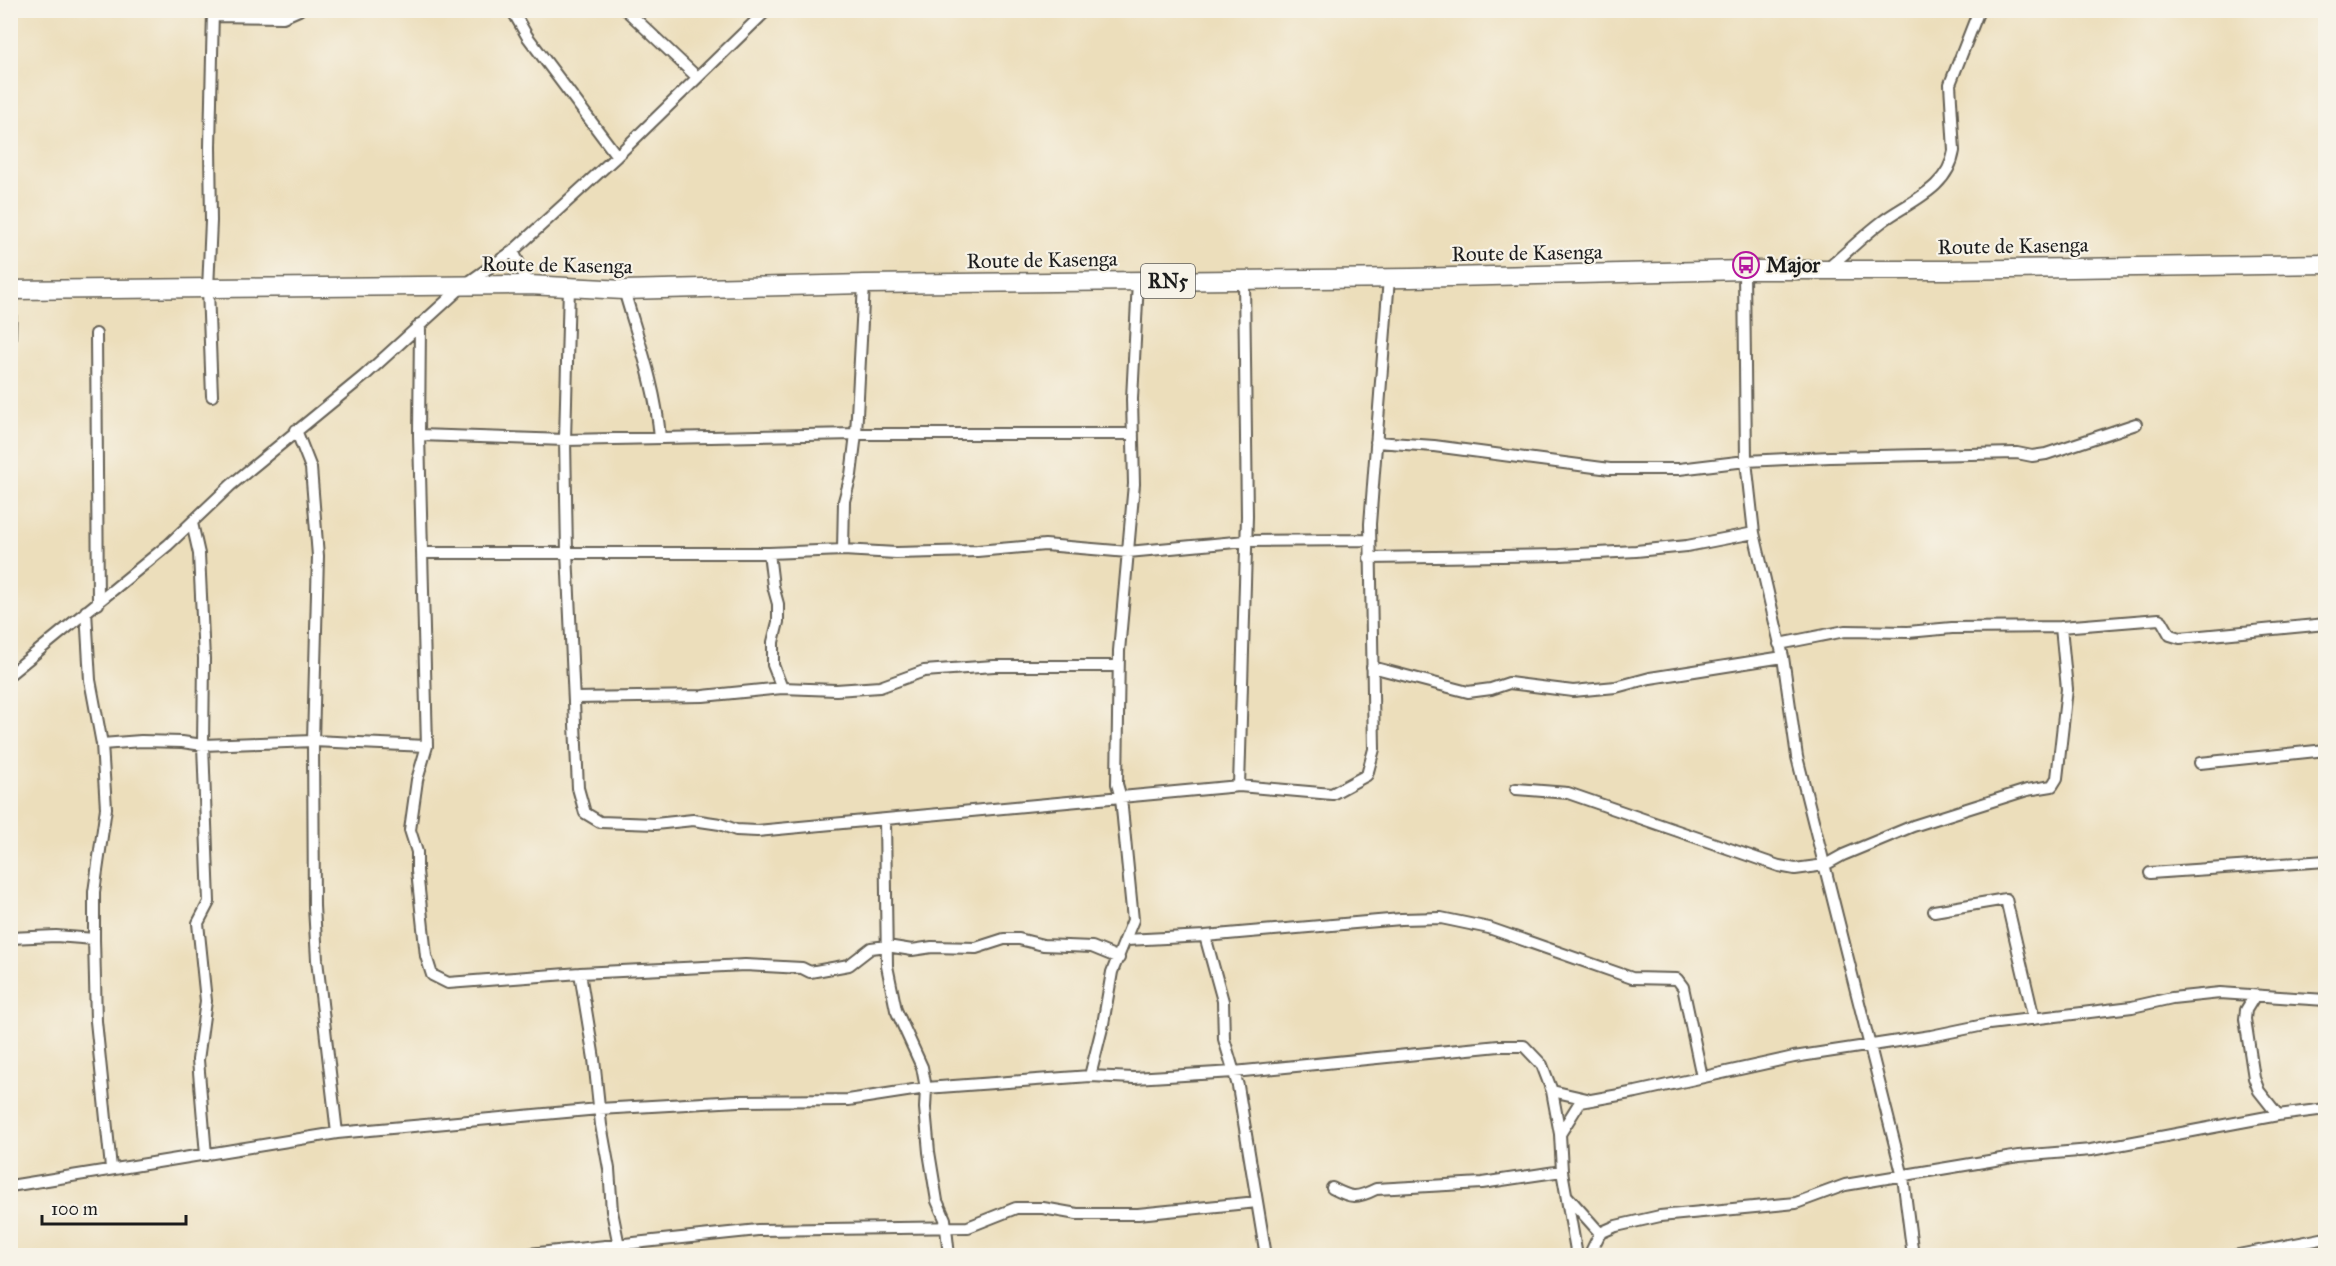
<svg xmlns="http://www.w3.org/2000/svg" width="2336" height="1266" font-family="'IM FELL Great Primer',serif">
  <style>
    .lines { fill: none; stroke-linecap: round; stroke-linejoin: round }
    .minor-casing { stroke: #656054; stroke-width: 14 }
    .trunk-casing { stroke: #656054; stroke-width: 21 }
    .minor { stroke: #fff; stroke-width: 10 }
    .trunk { stroke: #fff; stroke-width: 18 }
    .labels { text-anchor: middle; stroke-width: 4.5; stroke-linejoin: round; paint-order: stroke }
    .shield { fill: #f7f3e8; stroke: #5e5c59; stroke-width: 1.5 }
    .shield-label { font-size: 20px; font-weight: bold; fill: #1c1c1c }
    .street-label { font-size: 21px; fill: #1c1c1c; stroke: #f7f3e8 }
    .poi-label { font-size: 21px; font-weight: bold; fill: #1c1c1c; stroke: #f7f3e8; text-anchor: start }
  </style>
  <rect width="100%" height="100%" fill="#f7f3e8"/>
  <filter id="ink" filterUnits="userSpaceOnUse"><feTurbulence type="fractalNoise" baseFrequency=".0167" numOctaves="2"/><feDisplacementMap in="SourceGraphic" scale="12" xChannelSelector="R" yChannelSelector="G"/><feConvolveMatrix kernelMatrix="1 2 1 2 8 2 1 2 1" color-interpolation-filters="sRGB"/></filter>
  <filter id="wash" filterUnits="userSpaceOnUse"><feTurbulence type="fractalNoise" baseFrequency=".008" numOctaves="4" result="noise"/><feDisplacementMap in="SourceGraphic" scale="24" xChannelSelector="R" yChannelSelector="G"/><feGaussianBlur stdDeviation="1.35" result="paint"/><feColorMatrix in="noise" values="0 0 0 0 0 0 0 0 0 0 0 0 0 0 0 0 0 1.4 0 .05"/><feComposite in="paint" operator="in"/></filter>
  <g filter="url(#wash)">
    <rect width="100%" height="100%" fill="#ecdebb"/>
  </g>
  <g filter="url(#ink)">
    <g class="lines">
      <defs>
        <path id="minor" d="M512,10L527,36L617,156
          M626,10L697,77
          M213,16L283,17L299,10
          M513,251L529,285
          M1744,270L1746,461L1754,533L1783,657L1797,757L1903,1177L1913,1256
          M1826,270C1845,254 1863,236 1883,221C1910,201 1948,189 1954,151L1950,84L1979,10
          M569,286L565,440L567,552L578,788L585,813L600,822L655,824L693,820L720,824L736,830L757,831L1239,786L1332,794L1367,775L1374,749L1370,524L1389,278
          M624,290C638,339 656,387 660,438
          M420,324L419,435L427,746L417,780L410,830L417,852V871L426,956L432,975L448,983L580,973L745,965L802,968L810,972L849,965L871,948L887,946L912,950L932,947L976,948L1004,939H1019L1043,945L1092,947L1119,958
          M96,334L98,604
          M10,339L11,290
          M212,396L208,289L211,221L210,147L213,10
          M296,430L311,468L318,556L313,741L314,906L317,960L337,1133
          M419,435L565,440L856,434H1133
          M1376,442L1434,446L1610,469H1679L1746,461L1830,457L2017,453L2032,456L2046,454L2136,424
          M192,523L199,554L204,659L203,745L209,902L198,923L206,1001L198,1060L206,1155
          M843,550L896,553L977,551L1045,545L1128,552L1246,541L1370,540
          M422,553H769L843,550L844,501L851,475L856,434L864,284
          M769,553L773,586L778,604V622L773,642V665L782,688
          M1369,558L1560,555L1636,551L1687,546L1754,533
          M86,611L90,680L102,744L106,808L94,892V939L96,1021L111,1168
          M1779,644L1845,631L1908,632L1952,628L2061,627L2159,619L2162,621L2170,635L2180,638L2326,624
          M1372,667L1468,692L1491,689L1509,683L1573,691L1616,687L1650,678L1783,657
          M10,674L168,545L231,485L364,376L463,286L513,251L617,156L767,10
          M574,698L703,696L782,688L836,690L880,687L924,671L994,666H1118
          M102,744L141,741L182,742L203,745L313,741L427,746
          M2200,763L2326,750
          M1239,786L1247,516L1244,280
          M1516,789L1568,793L1779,866L1795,869L1825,865L1843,855L1913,826L2027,790L2052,786L2057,778L2067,689L2061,627
          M885,820L887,966L896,1010L922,1067L926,1088L925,1108L929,1152L937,1201L945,1219L949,1256
          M2150,873L2326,861
          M1934,911L2006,899L2034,1019
          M1205,936L1223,1001L1224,1039L1238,1086L1266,1256
          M10,938L56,936L94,939
          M1126,940L1205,936L1401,919L1441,918L1489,928L1632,978L1677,979L1683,987L1702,1077
          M580,973L594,1059L601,1125L609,1169L612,1211L621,1256
          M2254,997L2246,1010L2245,1019L2254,1078L2259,1091L2278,1115
          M1090,1076L1103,1024L1112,972L1133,920L1121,798L1117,784L1119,651L1134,484L1132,399L1138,281
          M1552,1091L1587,1099
          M10,1186L337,1133L599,1109L739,1101L848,1100L926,1088L1090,1076L1134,1078L1234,1072L1499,1046H1524L1542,1065L1552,1091L1560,1134
          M1332,1188C1351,1198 1356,1199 1376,1189L1482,1183L1562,1171
          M1567,1196L1600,1233
          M510,1256L758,1230L968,1227L1016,1208H1043L1077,1214H1138L1257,1202
          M1577,1256L1562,1171L1560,1134L1580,1102L1636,1092L1794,1057L1931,1036L1989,1024L2132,1007L2172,998L2220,993L2326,1000
          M1589,1256L1600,1233L1616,1226L1660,1216L1796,1203L1845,1185L2019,1156L2091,1150L2278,1115L2326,1109
          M2233,1256L2326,1238"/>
        <path id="trunk" d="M10,290L529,285L624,290L864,284L1411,278L1744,270H1948L2326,264"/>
      </defs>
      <use href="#minor" class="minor-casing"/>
      <use href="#trunk" class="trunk-casing"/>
      <use href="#minor" class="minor"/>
      <use href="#trunk" class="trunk"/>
    </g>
  </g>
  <defs>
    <symbol id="bus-ring" viewBox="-11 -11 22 22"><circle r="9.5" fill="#f7f3e8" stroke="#b5179e" stroke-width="1.5"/><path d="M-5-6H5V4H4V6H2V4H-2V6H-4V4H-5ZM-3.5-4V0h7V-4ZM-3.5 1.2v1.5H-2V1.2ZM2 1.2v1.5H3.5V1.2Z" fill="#b5179e"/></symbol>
  </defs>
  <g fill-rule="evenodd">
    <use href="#bus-ring" x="1731" y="250" width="30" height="30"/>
  </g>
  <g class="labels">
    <rect class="shield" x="1141" y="264" width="54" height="34" rx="4.5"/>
    <g class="shield-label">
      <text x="1168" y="288">RN5</text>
    </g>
    <g class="street-label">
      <text transform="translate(2013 246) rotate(-1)" y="7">Route de Kasenga</text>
      <text transform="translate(1527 253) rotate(-1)" y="7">Route de Kasenga</text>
      <text transform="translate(1042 260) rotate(-1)" y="7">Route de Kasenga</text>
      <text transform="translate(557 265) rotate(1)" y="7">Route de Kasenga</text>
    </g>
    <g class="poi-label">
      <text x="1766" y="272">Major</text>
    </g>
  </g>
  <rect width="2336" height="1266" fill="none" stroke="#f7f3e8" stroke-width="36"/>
  <path d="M42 1215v9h144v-9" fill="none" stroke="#1c1c1c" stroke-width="3"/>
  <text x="51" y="1215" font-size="18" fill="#1c1c1c" stroke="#f7f3e8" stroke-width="4.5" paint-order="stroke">100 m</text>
</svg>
